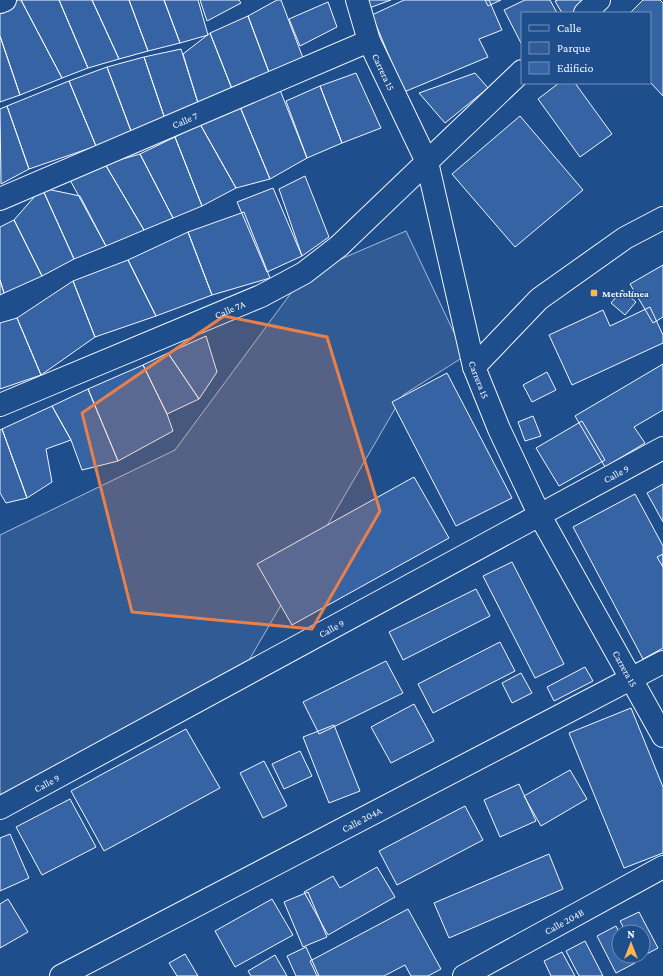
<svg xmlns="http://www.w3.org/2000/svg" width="663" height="976" font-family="'Crimson Pro',serif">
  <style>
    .green { fill: #305b95; stroke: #a8bbd7 }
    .building { fill: #3563a3; stroke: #f2f6ff }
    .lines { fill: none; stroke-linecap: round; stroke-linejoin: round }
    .street-casing { stroke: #f2f6ff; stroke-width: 24 }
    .street { stroke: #1f4e8c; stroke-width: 22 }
    .marked { fill: #ea8049; fill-opacity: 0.2; stroke: #ea8049; stroke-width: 3; stroke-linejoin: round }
    .poi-dot { fill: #ffb74d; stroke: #1f4e8c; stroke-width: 1.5 }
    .labels { text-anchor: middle; stroke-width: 3; stroke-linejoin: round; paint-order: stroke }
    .street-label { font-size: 10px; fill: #f2f6ff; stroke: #1f4e8c }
    .poi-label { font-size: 10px; font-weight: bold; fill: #f2f6ff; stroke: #1f4e8c; text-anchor: start }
  </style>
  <rect width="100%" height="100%" fill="#1f4e8c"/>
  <path class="green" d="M406,231L465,356L403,395L241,674L0,800V535L175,450L291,293L334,262Z"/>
  <path class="building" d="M18,0H21L62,78L20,95L0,36V7Z
    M21,0H59L88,68L62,78Z
    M59,0H92L119,59L88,68Z
    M92,0H129L148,51L119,59Z
    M129,0H164L180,43L148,51Z
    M164,0H198L208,35L180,43Z
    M200,0H239L241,3L207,21Z
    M277,0H281L303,58L270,75L248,16Z
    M366,0H391L369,8Z
    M404,0H489L502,30L479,39L488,57L404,92L372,15Z
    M485,0H501L488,6Z
    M525,0H550L557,13H522V45L504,10Z
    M558,0H582L585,6L571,13H562L555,1Z
    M643,0H660L663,3V96L650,82V13H630Z
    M328,2L337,27L300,46L289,19Z
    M248,16L270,75L232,89L210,33Z
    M210,33L232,89L198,103L183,54Z
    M0,36L20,95L0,102Z
    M181,49L198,103L165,119L144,57Z
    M144,57L165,119L131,131L107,67Z
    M107,67L131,131L96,146L69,81Z
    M356,73L381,128L342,143L320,86Z
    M475,73L488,88L445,123L419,93Z
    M69,81L96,146L29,169L7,106Z
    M559,83H575L612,134L580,157L538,99Z
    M278,85L307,158L270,179L238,102Z
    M320,86L342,143L307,158L286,101Z
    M238,102L270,179L236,188L200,124Z
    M7,106L29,169L1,184L0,109Z
    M520,116L583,190L515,247L452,174Z
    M200,124L236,188L202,206L175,137Z
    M175,137L202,206L173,218L140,154Z
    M140,154L173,218L144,230L105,164Z
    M105,164L144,230L106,246L70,180Z
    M305,176L329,237L302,256L279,189Z
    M42,188L74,259L42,276L14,220Z
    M42,188L80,196L106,246L74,259Z
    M273,188L302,256L267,272L237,202Z
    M244,212L270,278L212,295L188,232Z
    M14,220L42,276L4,293L0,280V227Z
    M188,232L212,295L156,316L128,260Z
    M128,260L156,316L95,337L73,281Z
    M663,265V317L653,323L630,284Z
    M0,280L4,293L0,295Z
    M73,281L95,337L41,375L17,318Z
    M622,290L636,302L625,315L611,303Z
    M650,307L663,335V343L572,385L549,335L603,310L610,326Z
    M17,318L41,375L0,389V323Z
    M206,336L217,372L199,399L168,353Z
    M168,353L199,399L167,414L143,365Z
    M663,364V410L634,427L645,443L605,467L575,416Z
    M143,365L167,414L173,431L118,461L88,389Z
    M547,372L556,390L532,402L523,385Z
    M447,373L512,498L456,526L392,402Z
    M88,389L118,461L82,470L71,440L52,406Z
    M52,406L71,440L46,449L52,482L27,498L2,429Z
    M533,416L541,436L525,441L518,422Z
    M582,421L605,460L559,486L536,448Z
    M2,429L27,498L6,503L0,493V430Z
    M414,477L449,538L292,625L257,564Z
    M663,484V522L647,493Z
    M635,494L663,546V648L643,659L573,527Z
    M663,554V567L657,557Z
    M512,562L564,664L535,678L483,576Z
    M476,589L490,616L403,660L389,632Z
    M500,642L515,671L433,713L418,684Z
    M386,661L403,693L319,734L303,702Z
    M585,667L593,681L554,701L547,687Z
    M521,673L532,693L512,703L502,683Z
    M414,704L434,741L391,763L371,727Z
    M631,708L663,787V853L624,868L569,733Z
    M334,725L360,791L329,803L303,737Z
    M186,729L220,788L104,851L71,791Z
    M300,751L312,776L284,789L272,764Z
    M264,761L287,806L263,818L240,773Z
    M570,770L587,799L541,826L524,796Z
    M519,784L536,821L500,837L484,800Z
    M70,799L96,847L42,875L16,827Z
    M465,806L483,840L397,885L379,851Z
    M10,834L29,878L0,891V838Z
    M549,854L563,889L449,938L434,903Z
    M377,867L395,897L328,935L304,892L333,876L340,888Z
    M308,892L327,937L303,947L284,902Z
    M8,899L28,932L0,948V904Z
    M272,899L293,935L235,967L215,931Z
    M408,909L441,969L428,976H411L405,965L384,976H317L310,961Z
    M639,912L658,948L643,956V932H626L620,921Z
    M616,926L619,932V956H631L635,963L616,973L597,936Z
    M585,941L603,976H579L566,951Z
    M306,947L319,976H296L287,956Z
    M562,952L575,976H551L544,961Z
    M185,954L198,976H177L169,963Z
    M275,955L287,976H251L248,971Z"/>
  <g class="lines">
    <defs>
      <g id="street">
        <path id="s1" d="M357,0L369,41L427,162L474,367L499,429L539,514L663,736"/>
        <path d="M0,2L5,0"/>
        <path d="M585,13L599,0"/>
        <path id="s2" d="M0,199L369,41"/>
        <path d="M474,367L539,299L625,238L663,218"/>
        <path id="s3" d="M0,405L261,296L304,273L339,246L522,71"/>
        <path id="s4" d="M0,808L663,448"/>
        <path id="s5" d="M61,976L663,662"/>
        <path id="s6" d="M464,976L663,867"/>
      </g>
    </defs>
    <use href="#street" class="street-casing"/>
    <use href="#street" class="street"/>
  </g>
  <path class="marked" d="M224,316L327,337L380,511L312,629L132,612L82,413Z"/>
  <rect class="poi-dot" x="590" y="289" width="8" height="8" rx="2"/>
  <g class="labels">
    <g class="street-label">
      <text dy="4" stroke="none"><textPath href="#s1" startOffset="77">Carrera 15</textPath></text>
      <text dy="4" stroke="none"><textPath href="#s2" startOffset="201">Calle 7</textPath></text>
      <text dy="4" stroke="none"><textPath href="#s3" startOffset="249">Calle 7A</textPath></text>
      <text dy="4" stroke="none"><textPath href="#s1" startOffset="401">Carrera 15</textPath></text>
      <text dy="4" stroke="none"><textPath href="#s4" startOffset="701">Calle 9</textPath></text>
      <text dy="4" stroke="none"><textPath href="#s4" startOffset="377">Calle 9</textPath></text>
      <text dy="4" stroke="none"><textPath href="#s1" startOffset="725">Carrera 15</textPath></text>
      <text dy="4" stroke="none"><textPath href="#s4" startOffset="53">Calle 9</textPath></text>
      <text dy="4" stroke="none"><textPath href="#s5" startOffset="339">Calle 204A</textPath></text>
      <text dy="4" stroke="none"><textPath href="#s6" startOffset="114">Calle 204B</textPath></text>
    </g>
    <g class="poi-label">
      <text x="602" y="297">Metrolínea</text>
    </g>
  </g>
  <rect x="521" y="12" width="130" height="72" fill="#1f4e8c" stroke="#7391ba"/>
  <rect x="529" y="25" width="20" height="6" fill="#1f4e8c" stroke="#7391ba"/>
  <text x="557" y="32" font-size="12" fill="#f2f6ff">Calle</text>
  <rect x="529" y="42" width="20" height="12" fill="#305b95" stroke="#7391ba"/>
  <text x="557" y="52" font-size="12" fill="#f2f6ff">Parque</text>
  <rect x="529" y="62" width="20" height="12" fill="#3563a3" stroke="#7391ba"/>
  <text x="557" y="72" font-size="12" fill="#f2f6ff">Edificio</text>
  <g transform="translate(631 944)"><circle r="19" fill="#1f4e8c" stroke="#7391ba"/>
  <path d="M0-3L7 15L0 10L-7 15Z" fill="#ffb74d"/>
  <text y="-6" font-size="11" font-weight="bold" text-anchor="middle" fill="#f2f6ff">N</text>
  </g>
</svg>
